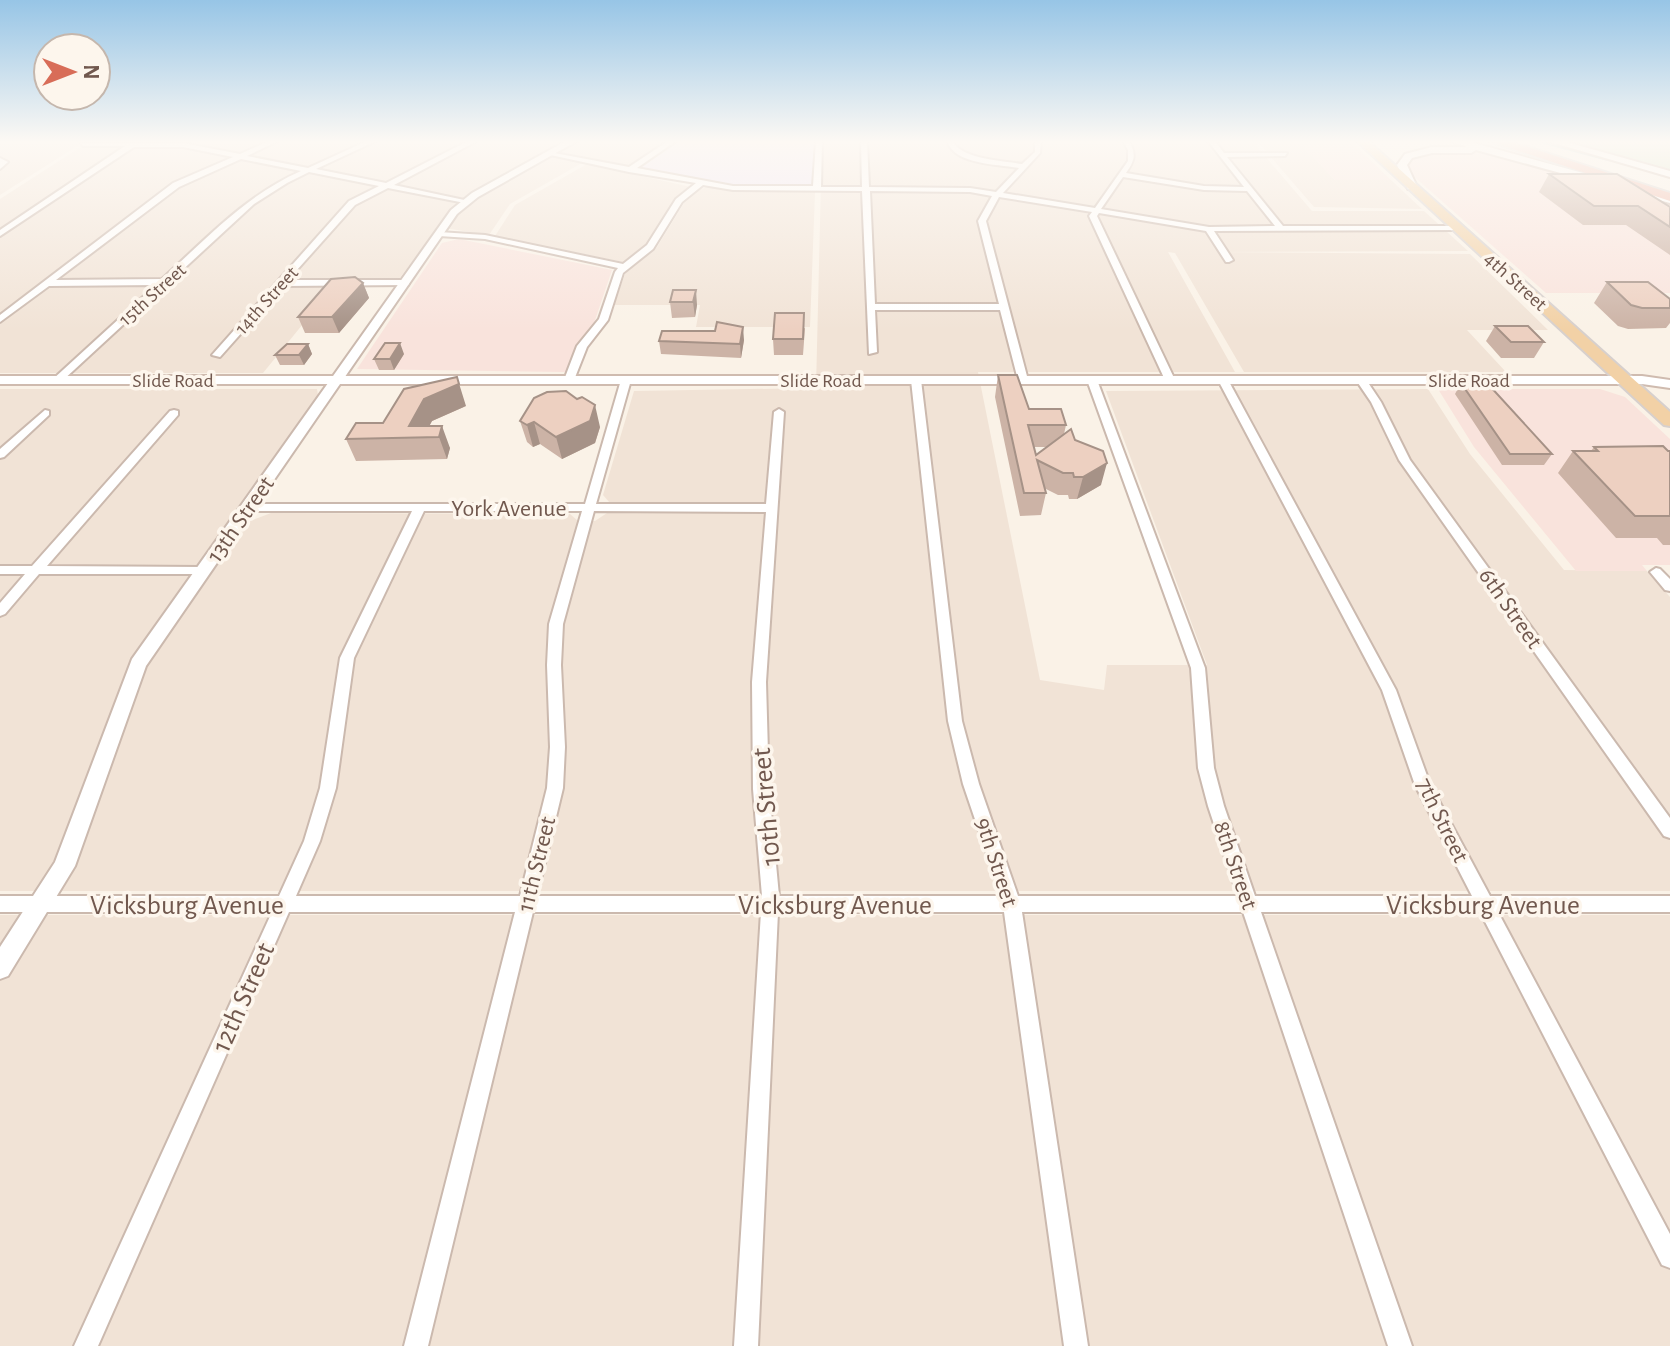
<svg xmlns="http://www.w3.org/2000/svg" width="1670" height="1346" font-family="'Alegreya Sans',sans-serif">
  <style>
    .residential { fill: #f1e3d6 }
    .commercial { fill: #f9e3dc }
    .education { fill: #eee4f7 }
    .green { fill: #d5e6c7 }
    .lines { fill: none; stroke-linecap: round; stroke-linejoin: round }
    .stream { stroke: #a4ced3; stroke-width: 2 }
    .minor-casing { stroke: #cbb9ae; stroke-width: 4 }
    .tertiary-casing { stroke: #cbb9ae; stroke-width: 4 }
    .secondary-casing { stroke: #cfbbaf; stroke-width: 4 }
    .primary-casing { stroke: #d7d0cd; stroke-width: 4 }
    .motorway-casing { stroke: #d7d0cd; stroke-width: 4 }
    .minor { fill: #fff; fill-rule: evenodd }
    .tertiary { fill: #fff; fill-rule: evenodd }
    .secondary { fill: #fff; fill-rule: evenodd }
    .primary { fill: #f2d1a6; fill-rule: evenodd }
    .motorway { fill: #eeb3a4; fill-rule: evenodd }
    .wall { fill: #ccb3a6; fill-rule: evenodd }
    .shaded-wall { fill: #a69287 }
    .building { fill: #edd0c1; stroke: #a69287; stroke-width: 2 }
    .labels { text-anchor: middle; stroke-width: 7; stroke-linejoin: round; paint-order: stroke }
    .far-street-label { font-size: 20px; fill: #71584e; stroke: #fdf6ed }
    .street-label { font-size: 24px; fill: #71584e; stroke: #fdf6ed }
    .near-street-label { font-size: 28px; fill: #71584e; stroke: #fdf6ed }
  </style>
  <rect width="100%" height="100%" fill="#faf2e7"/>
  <path class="residential" d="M0,141H85L0,195Z
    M90,141H667L628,165L589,159L510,204L489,235L438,227L399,279L338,281L263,373H0V199Z
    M822,141H1252L1312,211H1424L1468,251L1218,252L1470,254L1548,330H1467L1506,372H1244L1175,253L1168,252L1235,372H978L1040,680L1104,690L1107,665H1207L1106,391L1428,389L1470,454L1564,570L1647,571L1670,597V891H0V389H317L318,395L229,521H250L271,513L570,514L578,521H595L607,513L610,503L603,495L634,391L816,388Z
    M1257,141H1298L1335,180H1391L1422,209L1314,207Z
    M587,164L691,187L672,203L645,247L623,262L495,236L515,205Z
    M708,187L815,192L810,327H696L700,305H614L625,274L657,247L684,203L700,189Z
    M0,915H1670V1346H0Z"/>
  <path class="commercial" d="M1298,141H1350L1391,180H1335Z
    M1431,152H1472L1508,157L1670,202V293H1546L1410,173L1409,161Z
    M459,239L612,270L592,329L576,347L566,372L357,369L442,243Z
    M1438,389H1600L1625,397L1670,439V565H1642L1647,571H1576L1474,447Z"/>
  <path class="education" d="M679,141H816L815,186L731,185L641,168Z"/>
  <path class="green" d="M1558,141H1670V172Z"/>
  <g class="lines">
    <path class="stream" d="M1537,141L1608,160"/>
    <defs>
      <path id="minor" d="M269,141H278L247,156L308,168L367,141H376L316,169L386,183L468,141H477L394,185L469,201L465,203L388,188L355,205L288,280H405L409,283L408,285L283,286L220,357L212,355L349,201L379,186L309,172L287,183L254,204L61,382L52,380L156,285L49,286L0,322V315L173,183L233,157L183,147H134L0,236V230L125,146H83L81,143H183L240,154ZM241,159L301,171C246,195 206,239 162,279L56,280L179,187Z
        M668,141H676L637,168L733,186H813L816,141H822L821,187H862L861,141H867L869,187L970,188L996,192L1019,168C997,164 955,165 947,141H953C960,159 1004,161 1022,164L1035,152V141H1041L1040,153L1003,193L1095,208L1128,161V150L1123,141H1129C1137,155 1134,161 1126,173L1204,186L1244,187L1208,141H1215L1224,153H1287L1285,156L1227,157L1283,226H1458L1462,228L1458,230L1214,231L1233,260L1229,262H1226L1206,231L1099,213L1097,216L1175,380L1170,383L1165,380L1089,216L1092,212L999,197L986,221L1028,380L1023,383L1018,380L1000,310H875L877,352L869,354L862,191L733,190L703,185L682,202L653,249L623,273L608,320L587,347L574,380L565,382L564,380L577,346L599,319L615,272L618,268L485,239L439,236L435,234L439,232L485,235L623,264L647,245L676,199L696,183L629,172L546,154L549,152L629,167ZM1123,177L1204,190L1247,191L1275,226L1209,227L1101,209ZM870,191L970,192L992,196L978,221L999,304H875Z
        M0,158L8,162L0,169Z
        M626,377L631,380L596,504H766L774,412L779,409L784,412L766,682L769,789L779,896H1001L963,784L948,721L911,380L916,377L921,380L962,721L979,784L1018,896H1238L1208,806L1198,768L1191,668L1087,380L1092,377L1097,380L1205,668L1214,768L1224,806L1255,896H1472L1415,785L1382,690L1218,380L1227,378L1396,690L1430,784L1490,896H1670V912H1498L1670,1234V1268L1662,1265L1480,912H1261L1412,1346H1388L1243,912H1022L1088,1346H1064L1004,912H778L758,1346H734L761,912H533L428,1346H404L515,912H289L98,1346H74L272,912H0V896H279L304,841L320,788L340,658L412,511H248L242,507L244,504H585L621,380ZM424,511H582L549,624L547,665L550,747L547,788L520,896H296L320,841L336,788L354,658ZM594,511L766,512L752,682L753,789L762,896H537L563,788L565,747L561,665L563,624Z
        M1357,378H1365L1381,402L1410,460L1670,818V838L1664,836L1399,460L1371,402L1356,380Z
        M45,410L49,411V415L4,457L0,458V449Z
        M174,410L178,411V415L47,566L202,567L208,571L206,574H39L5,614L0,616V603L25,574H0V566H32L170,411Z
        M1656,568L1660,569L1670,579V591L1665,590L1650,572Z"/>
      <path id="tertiary" d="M566,141H577L478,197L457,214L146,666L75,866L8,976L0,979V947L55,862L132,659L451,210L472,193Z"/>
      <path id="secondary" d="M1451,141H1467L1670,197V203L1476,150L1471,153H1432L1412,158L1407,165L1417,187L1408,189L1397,165L1405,154L1432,147H1467Z
        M1547,141H1563L1670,171V177Z
        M0,376H1642L1670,380V388L1642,384H0Z"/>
      <path id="primary" d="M1357,141H1368L1670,412V426L1664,425Z"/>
      <path id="motorway" d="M1489,141H1509L1670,193V201Z"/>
    </defs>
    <use href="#minor" class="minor-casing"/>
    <use href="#tertiary" class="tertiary-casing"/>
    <use href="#secondary" class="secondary-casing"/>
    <use href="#primary" class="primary-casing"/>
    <use href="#motorway" class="motorway-casing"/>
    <use href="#minor" class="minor"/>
    <use href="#tertiary" class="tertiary"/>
    <use href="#secondary" class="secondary"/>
    <use href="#primary" class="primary"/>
    <use href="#motorway" class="motorway"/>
  </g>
  <path class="wall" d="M1549,174L1670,207V255L1626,225H1583L1539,192Z
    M1607,282L1670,299V323L1666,328L1628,329L1618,326L1594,303Z
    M363,283L369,298L339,333H305L298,317Z
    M673,290L697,305L695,317L672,318L670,302Z
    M1495,326L1544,342L1534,358H1501L1486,341Z
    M805,328L803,355H774L773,339Z
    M744,340L741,358L661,354L659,341Z
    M308,344L312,354L304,365H280L275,355Z
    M404,354L394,370H379L374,359Z
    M998,375L1029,409L1066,425L1064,434L1075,440L1101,485L1077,499H1069L1068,495H1058L1044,488L1046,493L1041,515L1020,516L995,397ZM1034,447H1048L1036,455Z
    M1461,383L1552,454L1544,465H1502L1455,394Z
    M466,406L432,421L429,426L450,448L447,459L356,461L346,439L383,423Z
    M520,421L600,427L595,443L562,459L540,444L533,447L527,442Z
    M1594,447L1670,451V545H1663L1657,538H1616L1558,473L1573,451H1591Z"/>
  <path class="shaded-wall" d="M363,283L369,298L339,333L332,317Z
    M696,290L697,305L695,317L693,302Z
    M743,327L744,340L741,358L740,344Z
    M400,343L404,354L394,370L390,359Z
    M308,344L312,354L304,365L299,355Z
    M457,377L466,406L432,421L423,438L409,426L424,399Z
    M595,405L600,427L595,443L562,459L556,437Z
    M534,422L540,444L533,447L527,425Z
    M442,426L450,448L447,459L439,437Z
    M1107,463L1101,485L1077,499L1083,477Z"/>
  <path class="building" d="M1549,174H1617L1670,207V227L1638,206H1594Z
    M355,277L363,283L332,317H298L331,279Z
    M1607,282H1648L1670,299V308H1642L1631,305Z
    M673,290H696L693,302H670Z
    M775,313H804L803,339H773Z
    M717,322L743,327L740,344L659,341L662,331H715Z
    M1495,326H1528L1544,342H1511Z
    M385,343H400L390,359H374Z
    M287,344H308L299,355H275Z
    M998,375H1017L1029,409H1061L1066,425H1028L1036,455L1071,429L1075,440L1103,451L1107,463L1083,477H1074L1073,473H1063L1037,460L1046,493H1024Z
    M457,377L459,384L424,399L409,426H442L439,437L346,439L356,423H383L404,389Z
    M1461,383L1488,384L1552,454H1510Z
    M566,391L577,399L582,397L595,405L590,421L556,437L534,422L527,425L520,421L534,398L547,392Z
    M1663,446L1668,451H1670V516H1635L1573,451H1598L1594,447Z"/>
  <linearGradient id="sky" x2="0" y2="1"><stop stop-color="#97c5e6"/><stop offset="0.43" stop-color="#fdf9f4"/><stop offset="1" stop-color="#fdf9f4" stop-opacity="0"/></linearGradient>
  <rect width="1670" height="330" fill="url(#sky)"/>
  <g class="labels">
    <g class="far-street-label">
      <text transform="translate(1516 281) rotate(42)" y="7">4th Street</text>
      <text transform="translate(152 294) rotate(-42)" y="7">15th Street</text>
      <text transform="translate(266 300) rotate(-48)" y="7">14th Street</text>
      <text x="173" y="387">Slide Road</text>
      <text x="821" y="387">Slide Road</text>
      <text x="1469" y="387">Slide Road</text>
    </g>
    <g class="street-label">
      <text x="509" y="516">York Avenue</text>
      <text transform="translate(240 519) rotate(-55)" y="8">13th Street</text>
      <text transform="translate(1511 608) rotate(55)" y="8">6th Street</text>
      <text transform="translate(1443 820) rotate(64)" y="8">7th Street</text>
      <text transform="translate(997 862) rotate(72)" y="8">9th Street</text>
      <text transform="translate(536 864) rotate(-76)" y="8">11th Street</text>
      <text transform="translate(1236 865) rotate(71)" y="8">8th Street</text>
    </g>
    <g class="near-street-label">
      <text transform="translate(765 807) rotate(-95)" y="10">10th Street</text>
      <text x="187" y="914">Vicksburg Avenue</text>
      <text x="835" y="914">Vicksburg Avenue</text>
      <text x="1483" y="914">Vicksburg Avenue</text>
      <text transform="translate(242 997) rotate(-66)" y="10">12th Street</text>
    </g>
  </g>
  <g transform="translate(72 72) rotate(90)"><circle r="38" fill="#fdf6ed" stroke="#c5b7ad" stroke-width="2"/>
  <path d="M0-6L14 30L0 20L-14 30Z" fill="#d86d58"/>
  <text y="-12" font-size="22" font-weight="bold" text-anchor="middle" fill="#71584e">N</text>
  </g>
</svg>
